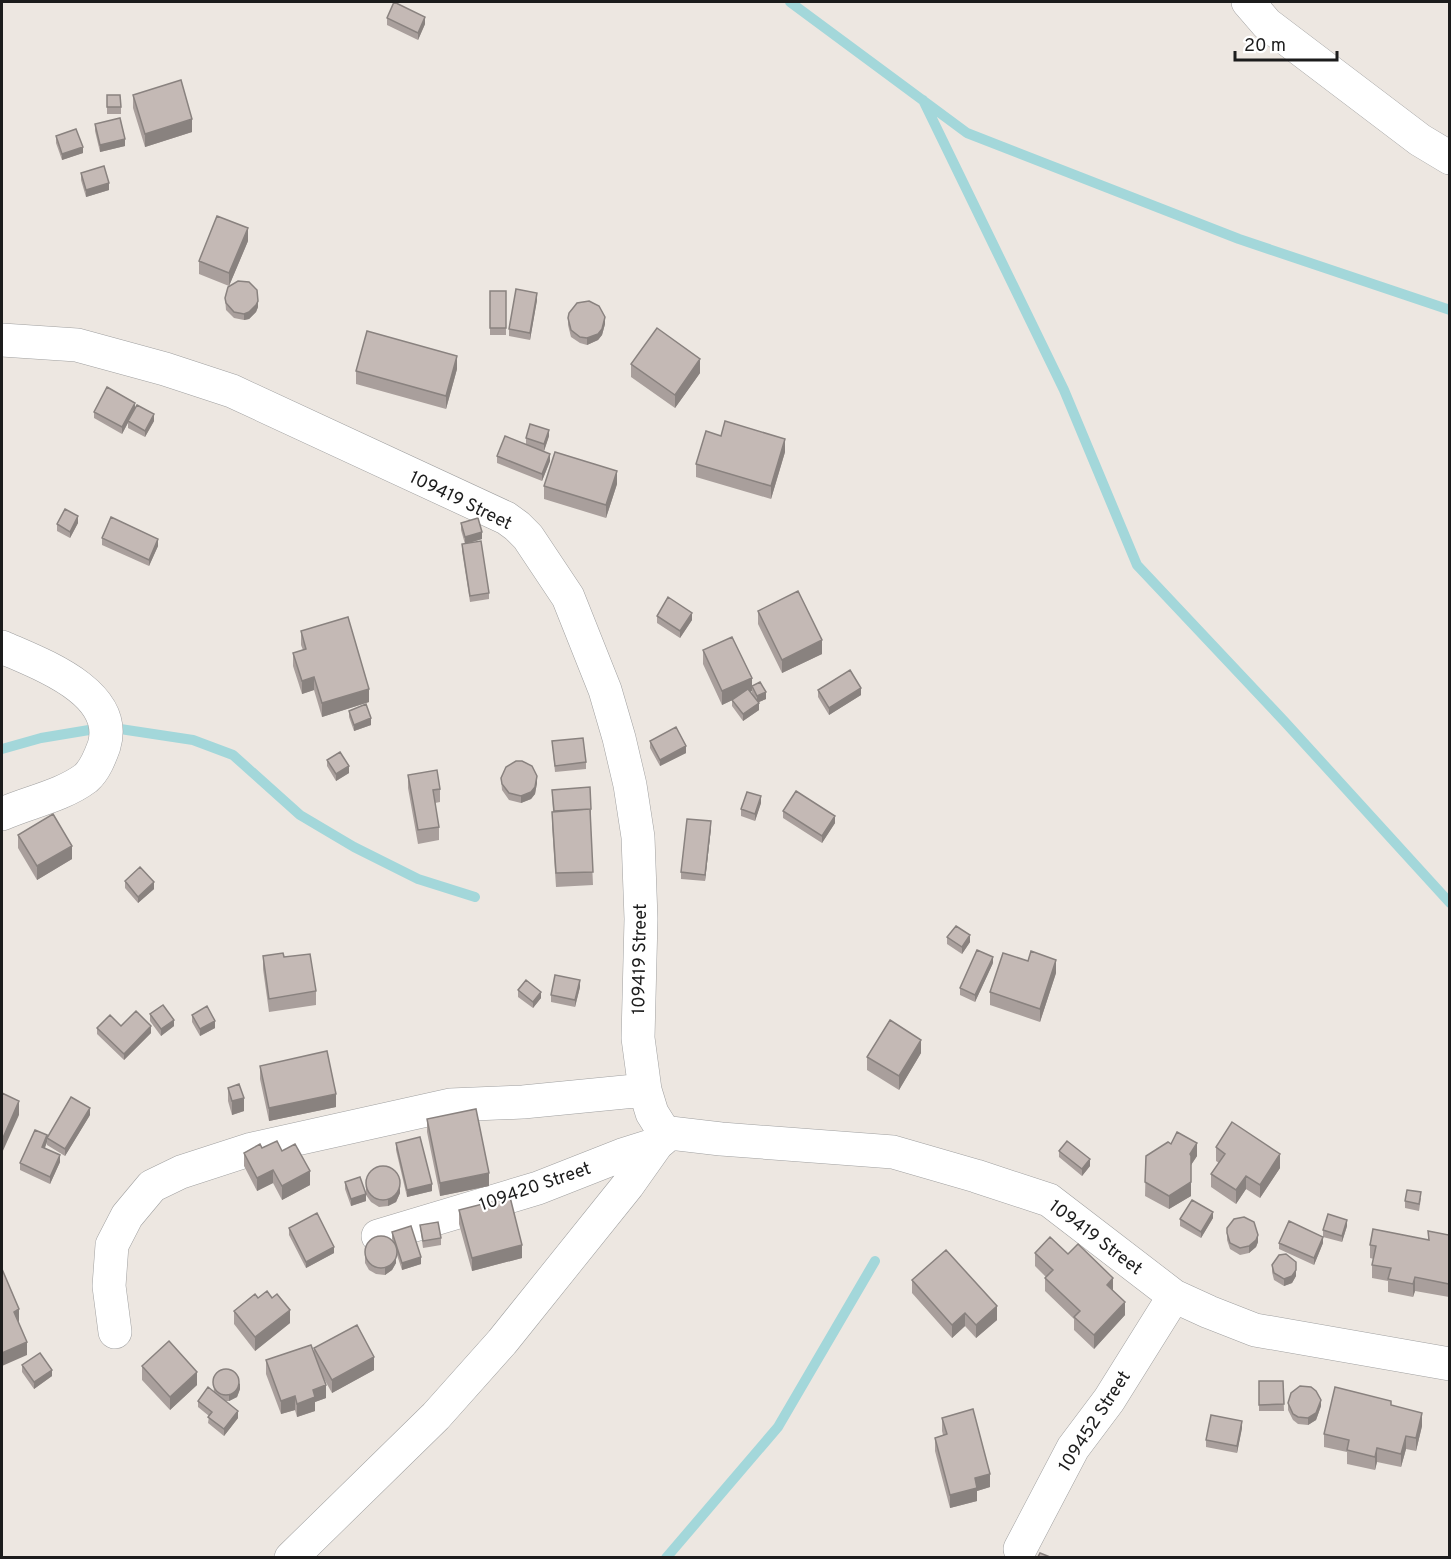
<svg xmlns="http://www.w3.org/2000/svg" width="1451" height="1559" font-family="Overpass,sans-serif">
  <style>
    .lines { fill: none; stroke-linecap: round; stroke-linejoin: round }
    .stream { stroke: #a3d7da; stroke-width: 10 }
    .minor-casing { stroke: #a0a0a0; stroke-width: 34 }
    .minor { stroke: #fff; stroke-width: 33 }
    .wall { fill: #a99f9c }
    .shaded-wall { fill: #89827f }
    .building { fill: #c4b9b5; stroke: #89827f; stroke-width: 1.5 }
    .labels { text-anchor: middle; stroke-width: 4.5; stroke-linejoin: round; paint-order: stroke }
    .street-label { font-size: 18px; fill: #1c1c1c; stroke: #fff }
  </style>
  <rect width="100%" height="100%" fill="#ede7e1"/>
  <g class="lines">
    <path class="stream" d="M790,2L967,133L1239,239L1450,310
      M923,100L1064,390L1137,565L1284,721L1450,903
      M2,749L41,738L107,727L193,740L233,755L300,815L354,847L418,879L475,897
      M666,1558L778,1427L875,1261"/>
    <defs>
      <path id="minor" d="M1248,2L1267,24L1420,140L1450,158
        M2,340L77,345L165,369L232,391L506,518L517,526L528,537L568,597L605,690L619,738L630,785L638,837L641,919L638,1038L645,1090L652,1113L662,1129L670,1133L721,1139L893,1152L976,1176L1049,1200L1174,1296L1209,1312L1255,1330L1450,1364
        M2,647C40,664 120,692 104,746C100,757 95,770 86,778C62,796 29,802 2,814
        M378,1236L538,1188L622,1155L657,1144
        M115,1332L109,1286L112,1245L127,1216L152,1186L181,1172L252,1149L450,1105L523,1102L645,1090
        M1020,1549L1073,1448L1109,1400L1174,1296
        M291,1558L436,1416L502,1342L628,1185L657,1144L670,1133"/>
    </defs>
    <use href="#minor" class="minor-casing"/>
    <use href="#minor" class="minor"/>
  </g>
  <path class="wall" d="M387,18L425,24L418,40L387,25Z
    M107,95L121,107V114H107Z
    M133,95L192,132L145,147L133,108Z
    M95,124L125,146L100,152L95,131Z
    M56,136L83,153L62,160L56,143Z
    M81,173L109,190L86,197L81,180Z
    M248,241L229,286L199,274V261Z
    M490,291H506V335H490Z
    M225,298L258,307L256,312L249,319L244,320L234,318L226,310Z
    M537,300L530,340L509,336V329Z
    M568,318L605,324L602,335L598,340L587,345L580,343L571,337L568,325Z
    M631,364L700,373L675,408L631,377Z
    M457,369L446,409L356,384V371Z
    M135,408L154,421L145,437L128,428V423L122,434L94,418V412Z
    M549,436L544,451L534,448L550,461L542,481L497,463V456L526,444V438Z
    M721,436L785,452L771,499L696,477V464Z
    M617,484L606,518L544,499V486Z
    M78,523L70,538L57,531V524Z
    M461,523L482,539L466,544L489,593V599L470,602L462,551V544H465L461,530Z
    M102,538L158,546L149,566L102,545Z
    M758,611L822,654L782,673L758,624Z
    M657,616L692,620L680,638L657,623Z
    M301,631L369,702L322,717L314,690L302,694L293,666V653L303,650L301,645Z
    M703,650L752,691L750,692L754,697L752,693V686L766,699L758,702L759,710L743,721L732,706V700L722,705L703,664Z
    M818,690L861,695L829,715L818,697Z
    M349,711L371,725L354,731L349,717Z
    M552,741L586,762V769L555,772Z
    M650,741L686,753L660,766L650,748Z
    M327,760L349,773L336,781L327,766Z
    M408,775L440,789V802L435,803L439,827V840L418,844L408,788Z
    M501,778L537,783L535,794L531,799L521,803L509,800L502,790Z
    M552,790L591,809V816H590L593,885L556,887L552,825V812L553,811Z
    M761,803L755,821L741,816V809Z
    M783,811L835,823L822,843L783,818Z
    M711,828L705,881L681,879V872Z
    M18,835L72,859L37,880L18,848Z
    M125,881L154,889L138,903L125,888Z
    M947,937L970,942L962,954L947,944Z
    M263,956L284,957L316,991V1005L269,1012L263,969Z
    M993,963L975,1002L960,995V988Z
    M1056,973L1040,1022L990,1005V992Z
    M580,987L575,1007L551,1002V995Z
    M518,990L541,998L533,1008L518,997Z
    M150,1014L174,1026L161,1036L150,1021Z
    M192,1015L215,1028L200,1036L192,1022Z
    M97,1028L151,1033L124,1060L97,1034Z
    M921,1053L899,1090L867,1070V1057Z
    M260,1066L336,1107L269,1121L260,1079Z
    M228,1088L244,1111L232,1115L228,1101Z
    M90,1115L65,1156L47,1145V1138Z
    M427,1119L489,1186L440,1196L427,1132Z
    M47,1142L45,1148L60,1162L50,1184L20,1170V1163Z
    M396,1143L432,1191L407,1197L396,1150Z
    M1216,1147L1280,1168L1260,1198L1246,1189L1236,1204L1211,1187V1174L1219,1163L1216,1161Z
    M262,1148L282,1151L310,1185L282,1200L273,1183L257,1191L244,1166V1153Z
    M1059,1151L1090,1166L1082,1176L1059,1157Z
    M1146,1156H1197L1191,1165V1196L1169,1209L1145,1196Z
    M366,1179L400,1193L396,1202L388,1206L379,1207L371,1202L366,1195Z
    M345,1182L366,1201L351,1206L345,1189Z
    M1421,1198L1419,1211L1405,1208V1201Z
    M459,1210L522,1258L472,1271L459,1224Z
    M1213,1218L1201,1238L1180,1226V1219Z
    M420,1225L441,1238V1245L423,1248Z
    M1347,1226L1342,1242L1323,1237V1243L1314,1265L1279,1249V1243L1323,1237V1230Z
    M289,1228L334,1253L306,1268L289,1235Z
    M1428,1231L1449,1235V1297L1415,1291L1413,1297L1388,1292V1281L1372,1278V1265L1374,1259L1370,1258V1245L1428,1240Z
    M392,1232L421,1264L402,1270L396,1252V1263L392,1270L385,1275L376,1274L369,1270L365,1263V1248L394,1244L392,1239Z
    M1227,1233L1258,1242L1256,1247L1249,1253L1240,1255L1230,1249L1227,1240Z
    M1035,1253L1068,1254L1113,1291L1125,1315L1094,1349L1074,1330V1319L1045,1291V1278L1046,1277L1035,1266Z
    M1272,1265L1296,1276L1292,1283L1284,1286L1274,1280L1272,1272Z
    M912,1280L997,1320L976,1338L965,1326L952,1338L912,1293Z
    M258,1298L290,1323L255,1351L234,1324V1311Z
    M314,1348L374,1370L332,1393L323,1377L326,1398L315,1402V1411L297,1417L295,1410L281,1414L266,1374V1360L314,1354Z
    M22,1365L52,1376L34,1389L22,1372Z
    M142,1366L197,1385L170,1410L142,1380Z
    M213,1380L240,1389L237,1397L229,1401H225L238,1418L224,1436L208,1423L209,1416L198,1407V1401L214,1392Z
    M1259,1381H1283L1284,1411H1259Z
    M1288,1403L1321,1406L1316,1420L1308,1425L1298,1424L1293,1420L1288,1410Z
    M1391,1405L1422,1426L1416,1451L1406,1449L1401,1467L1377,1462L1375,1470L1347,1464V1452L1324,1447V1434Z
    M942,1418L990,1487L977,1491V1501L950,1508L935,1451V1438L943,1435L942,1431Z
    M1242,1428L1237,1453L1206,1447V1440Z"/>
  <path class="shaded-wall" d="M425,17V24L418,40V33Z
    M192,119V132L145,147V134Z
    M125,139V146L100,152V145Z
    M83,147V153L62,160V154Z
    M109,183V190L86,197V190Z
    M248,228V241L229,286V273Z
    M537,293V300L530,340V333Z
    M258,301V307L256,312L249,319L244,320V314Z
    M605,317V324L602,335L598,340L587,345V338Z
    M457,356V369L446,409V396Z
    M700,359V373L675,408V395Z
    M135,403V409L122,434V427Z
    M154,414V421L145,437V431Z
    M549,430V436L544,451V444Z
    M785,439V452L771,499V486Z
    M550,454V461L542,481V474Z
    M617,471V484L606,518V505Z
    M78,516V523L70,538V532Z
    M482,532V539L465,544V537Z
    M158,539V546L149,566V560Z
    M692,613V620L680,638V631Z
    M822,640V654L782,673V660Z
    M314,677V690L302,694V681Z
    M752,678V691L722,705V691Z
    M861,688V695L829,715V708Z
    M369,689V702L322,717V703Z
    M766,692V699L757,703V696Z
    M759,703V710L743,721V714Z
    M371,718V725L354,731V725Z
    M686,746V753L660,766V760Z
    M349,766V773L336,781V774Z
    M537,776V783L535,794L531,799L521,803V796Z
    M761,796V803L755,821V814Z
    M835,816V823L822,843V836Z
    M711,821V828L705,881V875Z
    M72,846V859L37,880V866Z
    M154,882V889L138,903V897Z
    M970,935V942L962,954V947Z
    M993,957V963L975,1002V995Z
    M1056,960V973L1040,1022V1009Z
    M580,980V987L575,1007V1000Z
    M541,992V998L533,1008V1002Z
    M174,1020V1026L161,1036V1029Z
    M215,1021V1028L200,1036V1029Z
    M151,1026V1033L124,1060V1054Z
    M921,1040V1053L899,1090V1076Z
    M336,1094V1107L269,1121V1108Z
    M244,1098V1111L232,1115V1101Z
    M19,1101V1115L2,1153V1140Z
    M90,1108V1115L65,1156V1149Z
    M47,1135V1142L42,1154V1147Z
    M1197,1143V1156L1191,1165V1196L1169,1209V1196L1190,1154Z
    M1280,1154V1168L1260,1198V1185Z
    M60,1155V1162L50,1184V1177Z
    M1090,1159V1166L1082,1176V1169Z
    M273,1170V1183L257,1191V1178Z
    M310,1171V1185L282,1200V1186Z
    M489,1173V1186L440,1196V1183Z
    M1246,1176V1189L1236,1204V1190Z
    M432,1184V1191L407,1197V1190Z
    M400,1187V1193L396,1202L388,1206V1199Z
    M366,1194V1201L351,1206V1199Z
    M1213,1212V1218L1201,1238V1232Z
    M1347,1220V1226L1342,1242V1236Z
    M1258,1235V1242L1256,1247L1249,1253V1246Z
    M1323,1237V1243L1314,1265V1258Z
    M522,1245V1258L472,1271V1258Z
    M334,1247V1253L306,1268V1262Z
    M396,1257V1263L392,1270L385,1275V1268Z
    M421,1257V1264L402,1270V1263Z
    M1296,1270V1276L1292,1283L1284,1286V1279Z
    M1415,1277V1291L1413,1297V1284Z
    M1113,1278V1291L1107,1285Z
    M1125,1302V1315L1094,1349V1335Z
    M997,1306V1320L976,1338V1325Z
    M19,1309V1322L14,1325V1312Z
    M290,1310V1323L255,1351V1337Z
    M965,1313V1326L952,1338V1325Z
    M27,1342V1355L2,1366V1353Z
    M374,1357V1370L332,1393V1380Z
    M52,1370V1376L34,1389V1382Z
    M197,1372V1385L170,1410V1397Z
    M240,1383V1389L237,1397L229,1401V1395Z
    M326,1385V1398L315,1402V1411L297,1417V1404L313,1390Z
    M295,1396V1410L281,1414V1401Z
    M1321,1400V1406L1316,1420L1308,1425V1418Z
    M238,1411V1418L224,1436V1429Z
    M1422,1413V1426L1416,1451V1438Z
    M1242,1421V1428L1237,1453V1446Z
    M1406,1436V1449L1401,1467V1454Z
    M1377,1448V1462L1375,1470V1457Z
    M990,1474V1487L977,1491V1501L950,1508V1495L975,1478Z"/>
  <path class="building" d="M394,2L425,17L418,33L387,18Z
    M181,80L192,119L145,134L133,95Z
    M107,95H120L121,107H107Z
    M120,118L125,139L100,145L95,124Z
    M76,129L83,147L62,154L56,136Z
    M104,166L109,183L86,190L81,173Z
    M217,216L248,228L229,273L199,261Z
    M238,281L249,282L257,290L258,301L256,305L249,312L244,314L234,312L226,303L225,298L228,287Z
    M516,289L537,293L530,333L509,329Z
    M490,291H506V328H490Z
    M589,301L599,306L605,317L602,329L598,334L587,338L580,337L571,330L568,318L569,313L577,303Z
    M657,328L700,359L675,395L631,364Z
    M367,331L457,356L446,396L356,371Z
    M107,387L135,403L122,427L94,412Z
    M137,405L154,414L145,431L128,421Z
    M725,421L785,439L771,486L696,464L706,431L721,436Z
    M530,424L549,430L544,444L526,438Z
    M505,436L550,454L542,474L497,456Z
    M555,452L617,471L606,505L544,486Z
    M65,509L78,516L70,532L57,524Z
    M111,517L158,539L149,560L102,538Z
    M478,518L482,532L465,537L461,523Z
    M481,541L489,593L470,596L462,544Z
    M798,591L822,640L782,660L758,611Z
    M668,597L692,613L680,631L657,616Z
    M348,617L369,689L322,703L314,677L302,681L293,653L306,649L301,631Z
    M732,637L752,678L722,691L703,650Z
    M850,670L861,688L829,708L818,690Z
    M760,682L766,692L757,696L752,686Z
    M748,689L759,703L743,714L732,700Z
    M366,704L371,718L354,725L349,711Z
    M676,727L686,746L660,760L650,741Z
    M583,738L586,762L555,766L552,741Z
    M340,752L349,766L336,774L327,760Z
    M516,761H522L532,766L537,776L535,787L531,792L521,796L509,793L502,784L501,778L506,767Z
    M437,770L440,789L433,790L439,827L418,830L408,775Z
    M590,787L591,809L554,811L552,790Z
    M796,791L835,816L822,836L783,811Z
    M747,792L761,796L755,814L741,809Z
    M590,809L593,872L556,873L552,812Z
    M53,814L72,846L37,866L18,835Z
    M687,819L711,821L705,875L681,872Z
    M140,867L154,882L138,897L125,881Z
    M956,926L970,935L962,947L947,937Z
    M977,950L993,957L975,995L960,988Z
    M1031,951L1056,960L1040,1009L990,992L1003,953L1028,961Z
    M283,953L284,957L310,954L316,991L269,999L263,956Z
    M555,975L580,980L575,1000L551,995Z
    M526,980L541,992L533,1002L518,990Z
    M163,1005L174,1020L161,1029L150,1014Z
    M207,1006L215,1021L200,1029L192,1015Z
    M136,1011L151,1026L124,1054L97,1028L110,1015L121,1026Z
    M890,1020L921,1040L899,1076L867,1057Z
    M327,1051L336,1094L269,1108L260,1066Z
    M239,1084L244,1098L232,1101L228,1088Z
    M2,1093L19,1101L2,1140Z
    M71,1097L90,1108L65,1149L47,1138Z
    M476,1109L489,1173L440,1183L427,1119Z
    M1232,1122L1280,1154L1260,1185L1246,1176L1236,1190L1211,1174L1225,1154L1216,1147Z
    M35,1130L47,1135L42,1147L60,1155L50,1177L20,1163Z
    M1177,1132L1197,1143L1190,1154L1191,1156V1182L1169,1196L1145,1182L1146,1156L1168,1142L1171,1144Z
    M420,1137L432,1184L407,1190L396,1143Z
    M277,1141L282,1151L295,1144L310,1171L282,1186L273,1170L257,1178L244,1153L260,1144L262,1148Z
    M1067,1141L1090,1159L1082,1169L1059,1151Z
    M366 1183a17 17 0 1 1 34 0a17 17 0 1 1-34 0Z
    M360,1177L366,1194L351,1199L345,1182Z
    M1407,1190L1421,1192L1419,1204L1405,1201Z
    M510,1197L522,1245L472,1258L459,1210Z
    M1192,1200L1213,1212L1201,1232L1180,1219Z
    M317,1213L334,1247L306,1262L289,1228Z
    M1328,1214L1347,1220L1342,1236L1323,1230Z
    M1244,1217L1254,1222L1258,1235L1256,1240L1249,1246L1240,1248L1230,1243L1227,1233V1228L1234,1219Z
    M1289,1221L1323,1237L1314,1258L1279,1243Z
    M438,1222L441,1238L423,1241L420,1225Z
    M411,1226L421,1257L402,1263L392,1232Z
    M1373,1229L1429,1240L1428,1231L1449,1235V1284L1415,1277L1413,1284L1388,1279L1391,1268L1372,1265L1376,1246L1370,1245Z
    M365 1252a16 16 0 1 1 32 0a16 16 0 1 1-32 0Z
    M1050,1237L1068,1254L1078,1244L1113,1278L1107,1285L1125,1302L1094,1335L1074,1317L1080,1311L1045,1278L1053,1270L1035,1253Z
    M946,1250L997,1306L976,1325L965,1313L952,1325L912,1280Z
    M1286,1254L1296,1262V1270L1292,1276L1284,1279L1274,1273L1272,1265L1279,1255Z
    M2,1269L19,1309L14,1312L27,1342L2,1353Z
    M267,1291L272,1298L277,1294L290,1310L255,1337L234,1311L255,1294L258,1298Z
    M357,1325L374,1357L332,1380L314,1348Z
    M169,1341L197,1372L170,1397L142,1366Z
    M311,1345L326,1385L313,1390L315,1397L297,1404L295,1396L281,1401L266,1360Z
    M40,1353L52,1370L34,1382L22,1365Z
    M213 1382a13 13 0 1 1 26 0a13 13 0 1 1-26 0Z
    M1259,1381H1283L1284,1404L1259,1405Z
    M1300,1386L1311,1387L1316,1391L1321,1400L1316,1413L1308,1418L1298,1417L1293,1414L1288,1403L1291,1393Z
    M208,1387L238,1411L224,1429L208,1417L212,1412L198,1401Z
    M1335,1387L1391,1401V1405L1422,1413L1416,1438L1406,1436L1401,1454L1377,1448L1375,1457L1347,1450L1349,1440L1324,1434Z
    M973,1409L990,1474L975,1478L977,1488L950,1495L935,1438L947,1434L942,1418Z
    M1211,1415L1242,1421L1237,1446L1206,1440Z
    M1040,1553L1050,1557H1038Z"/>
  <g class="labels">
    <g class="street-label">
      <text transform="translate(461 500) rotate(26)" y="6">109419 Street</text>
      <text transform="translate(639 959) rotate(-89)" y="6">109419 Street</text>
      <text transform="translate(535 1186) rotate(-19)" y="6">109420 Street</text>
      <text transform="translate(1096 1237) rotate(37)" y="6">109419 Street</text>
      <text transform="translate(1094 1421) rotate(-57)" y="6">109452 Street</text>
    </g>
  </g>
  <rect width="1451" height="1559" fill="none" stroke="#1c1c1c" stroke-width="6"/>
  <path d="M1235 51v9h102v-9" fill="none" stroke="#1c1c1c" stroke-width="3"/>
  <text x="1244" y="51" font-size="18" fill="#1c1c1c" stroke="#ffffff" stroke-width="4.5" paint-order="stroke">20 m</text>
</svg>
